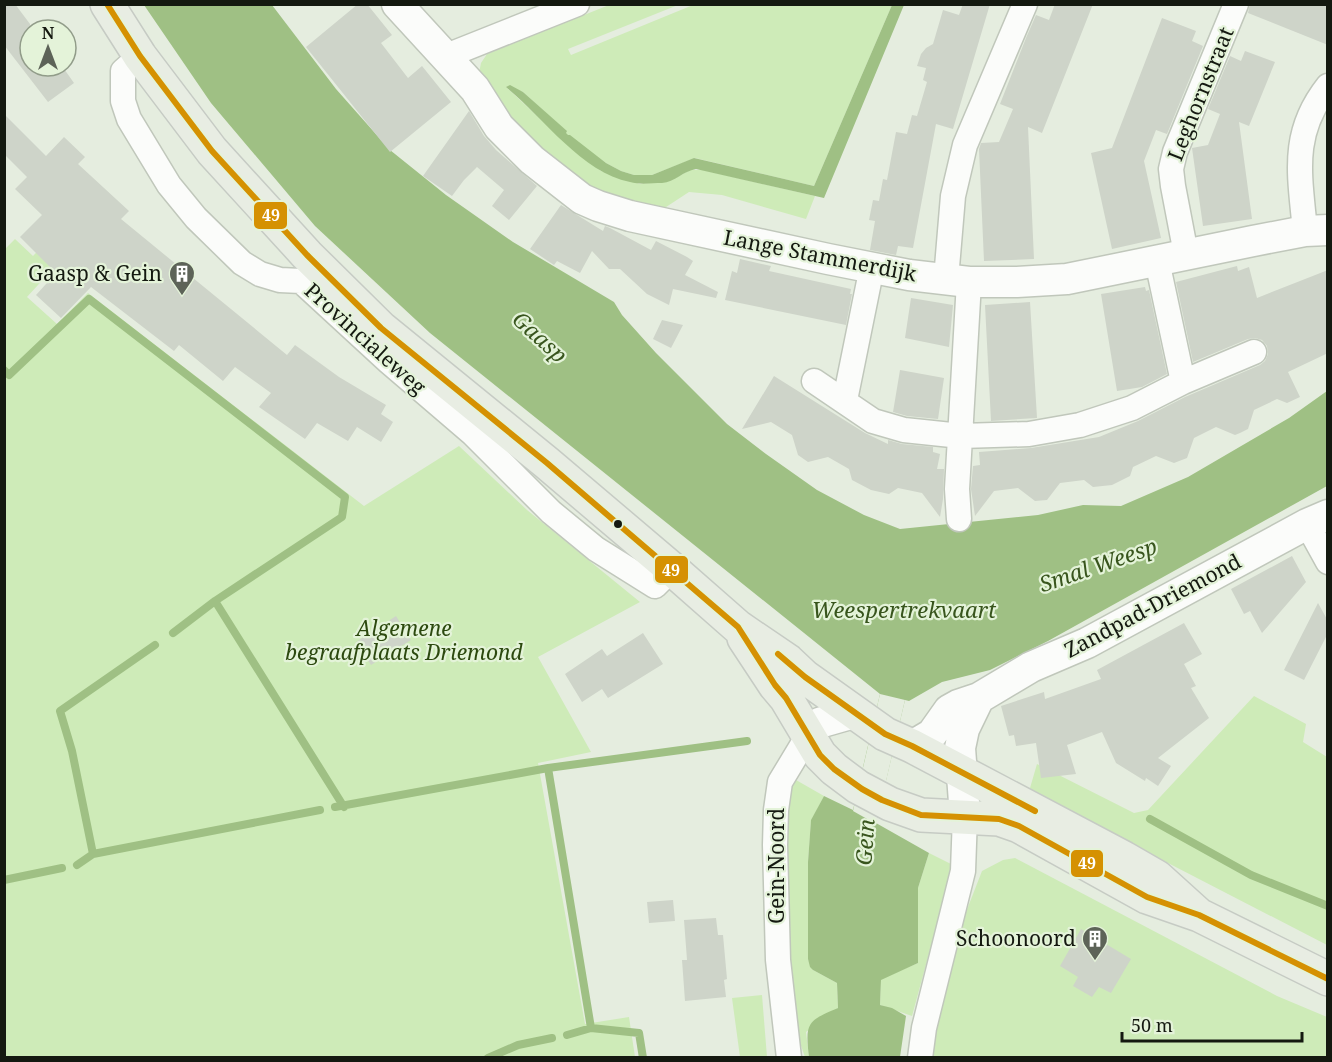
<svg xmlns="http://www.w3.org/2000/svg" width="1332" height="1062" font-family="'Noto Serif',serif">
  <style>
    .green { fill: #ceebb8 }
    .water { fill: #9fc084 }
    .pier { fill: #e5eddf }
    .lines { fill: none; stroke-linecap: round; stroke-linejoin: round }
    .stream { stroke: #9fc084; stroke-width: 8 }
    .building { fill: #ced4c9 }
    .minor-casing { stroke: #c0c7bb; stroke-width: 27 }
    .tertiary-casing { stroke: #c0c7bb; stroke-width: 33 }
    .primary-casing { stroke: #c6cbc4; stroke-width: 36 }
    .minor { stroke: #fbfcfa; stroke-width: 24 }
    .tertiary { stroke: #fbfcfa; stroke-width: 30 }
    .primary { stroke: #e8ede3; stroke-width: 33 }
    .bus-1-casing { stroke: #e4f3d9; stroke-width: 10 }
    .bus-1 { stroke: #d59102; stroke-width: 6 }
    .bus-dot { fill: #141910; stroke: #e4f3d9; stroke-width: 2 }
    .labels { text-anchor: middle; stroke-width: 4.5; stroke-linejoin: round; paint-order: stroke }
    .street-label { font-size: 21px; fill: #141910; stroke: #e4f3d9 }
    .poi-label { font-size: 21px; fill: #141910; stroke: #e4f3d9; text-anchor: end }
    .park-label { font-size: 21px; font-style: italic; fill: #2c490f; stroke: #e4f3d9 }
    .water-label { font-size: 22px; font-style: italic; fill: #38551d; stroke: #e4f3d9 }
    .line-badge { stroke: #e4f3d9; stroke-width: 2 }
    .badge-label { font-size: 16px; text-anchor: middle; font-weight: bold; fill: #fff }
  </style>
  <rect width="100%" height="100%" fill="#e5eddf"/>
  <path class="green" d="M609,5H678L568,49L571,55L693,5H892L814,186L695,158L652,175H634L621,171L606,163L568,136L565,133L566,131L523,92L506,87L567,144L601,171L640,184L670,181L690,170H703L815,196L806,219L722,195L689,192L663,209L604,194L573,180L495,107L479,73L481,63L487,54Z
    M64,223L82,237L27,297L57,324L88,293L364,506L459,446L527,510L640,602L538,657L591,752L538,763L585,1024L629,1017L635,1057L5,1058V249L15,239L33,256Z
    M1254,696L1306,724L1303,742L1327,757V945L1137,847L1088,829L1030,788L1037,764L1134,813L1148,810Z
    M796,780L824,796L811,821L808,862V959L813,970L837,983L838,1008L806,1032L809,1057H805L787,1006L786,803L789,786Z
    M929,853L953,865L912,1016L880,1005L881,979L918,963V888Z
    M1015,858L1277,996L1327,1017V1057L917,1058L921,1028L982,871L1003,860Z
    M762,995L767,1057H740L732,998Z"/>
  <path class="water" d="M144,5H272L336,89L390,150L446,195L513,242L614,302L622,315L656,353L727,424L766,454L817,490L864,515L900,529L1038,515L1083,505L1121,506L1188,477L1289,418L1327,391V486L1048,641L990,670L942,682L909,701L905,700L876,823L929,853L918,888V963L881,980L880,1005L892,1008L906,1016L900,1057H809C805,1023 807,1021 838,1008L837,983L813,970L810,967L808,959V862L811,820L824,796L853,810L880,694L430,333L315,226L211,103Z
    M892,5H904L824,198L696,169C683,171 675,182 662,183C652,183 640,185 630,182C581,172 543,117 506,87L510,85L523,92L567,131L566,133L568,135H570L606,163L621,171L634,175H652L694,158L814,186Z"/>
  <path class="pier" d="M880,694L905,700L876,824L853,811Z"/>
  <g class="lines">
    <path class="stream" d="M4,370L9,375L89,299L345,497L342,517L215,601L173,633
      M215,601L344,807
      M548,768L591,1028
      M335,807L548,768L747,741
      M1150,819L1251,875L1328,906
      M93,854L72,751L60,711L155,645
      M77,865L93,854L320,810
      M4,880L62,868
      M567,1035L591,1028L639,1033L643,1058
      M488,1058L518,1045L552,1038"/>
  </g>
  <path class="building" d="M4,4H15L30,24V66H62L74,83L48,102L4,45Z
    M358,4H367L392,35L381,43L408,78L422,66L451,102L390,152L306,47Z
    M963,4H990L953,129L936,124L913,248L898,246L896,255L870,250L875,221L869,220L873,200L879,201L883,179L887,180L896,132L907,134L912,115L917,116L927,82L923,80L926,68L917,66L921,54L926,48L933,44L943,10L959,15Z
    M1055,4H1093L1042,133L1028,127L1034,259L984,261L979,149L981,143L999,142L1013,109L1000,104L1026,38L1036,15L1049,20Z
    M1250,4H1328V45L1248,13Z
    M1162,18L1196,31L1192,41L1203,46L1167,134L1156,130L1144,161L1161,238L1112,249L1091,153L1112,148Z
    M1245,51L1275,62L1249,126L1239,122L1252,219L1203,226L1192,148L1208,145L1220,114L1208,109L1230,56L1241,61Z
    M469,111L484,136L496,150L537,186L509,220L492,206L504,190L477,167L464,180L452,196L423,176Z
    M4,114L46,156L64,137L85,157L78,164L129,211L121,219L287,355L295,345L339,377L386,405L381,414L393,422L381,442L357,427L348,441L317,423L305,439L259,407L271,393L235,367L223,381L179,345L174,351L91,287L61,318L36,295L56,273L20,237L42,215L15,189L27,177L4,154Z
    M561,205L603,231L605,226L610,228L651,250L656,241L687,257L693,261L685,275L718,292L716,298L673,289L669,305L647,294L620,269H609L592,251L580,273L557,261L554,265L530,249Z
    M740,259L771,266L769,271L851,289L850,294H852L846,325L725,300L732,271L737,273Z
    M1237,266L1238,271L1249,267L1257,298L1328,270V353L1288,372L1300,397L1287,403L1277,399L1254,410L1248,429L1240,433L1235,435L1216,427L1194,438L1187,458L1174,463L1156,456L1133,467L1130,476L1112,485L1093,487L1084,480L1060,483L1047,500L1035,501L1018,488L994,491L975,516L971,489L973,466L980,465L979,452L1031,448L1099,437L1138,421L1185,397L1260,365L1265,361L1268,354L1267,346L1262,340L1255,338L1248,339L1193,362L1176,282Z
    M1145,287L1146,291L1149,290L1167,374L1142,387L1117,391L1101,294Z
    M911,298L953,305L949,347L905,338Z
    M1030,302L1037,418L991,421L985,305Z
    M662,320L683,325L671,348L653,339Z
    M900,370L944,378L938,419L907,416L893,412Z
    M774,376L865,433L888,444V440L902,444L933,447V452L940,454L937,469H944L943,499L940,517L922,493L898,488L889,494L871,490L852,480L849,469L828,457L808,462L798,455L792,435L771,422L742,429Z
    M1292,556L1306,582L1262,633L1250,611L1244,614L1231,589Z
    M1318,603L1328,621V633L1304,680L1284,670Z
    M396,616L411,640L371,665L356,642Z
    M1184,623L1202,654L1184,664L1196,686L1191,688L1209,718L1158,758L1171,766L1158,786L1146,778L1145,781L1116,763L1102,732L1067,745L1076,774L1041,778L1036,743L1016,746L1014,735L1009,736L1001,706L1044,692L1045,699L1101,679L1097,670Z
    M643,633L663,664L608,698L602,689L582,702L565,674L602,649L607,656Z
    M673,900L675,921L649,923L647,902Z
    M716,918L718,935H723L727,979L724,980L726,997L685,1001L682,960H687L684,920Z
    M1081,929L1131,959L1111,993L1099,987L1092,997L1073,986L1078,977L1060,966Z"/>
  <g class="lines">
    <defs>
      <path id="minor" d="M140,56L123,71V101L129,119L169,185L196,218L242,263L260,274L280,280L301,281L389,362L473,434L551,512L596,549L655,586L672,569
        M444,57L577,4
        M1305,231C1300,175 1290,134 1328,86
        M1186,254L1173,186L1171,169L1175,152L1236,4
        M1157,261L1183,382
        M946,279L953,196L965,145L1025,4
        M814,381L873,421L904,430L961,436L1029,434L1080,425L1132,408L1183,382L1254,352
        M845,400L872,267
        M959,519L957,489L969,282
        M1307,524L1328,562
        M789,1058L778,960L775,845L776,810L780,782L809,734
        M920,1058L924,1028L963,871L965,816"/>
      <path id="tertiary" d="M397,4L475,89L499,127L532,160L582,199L598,206L630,216L828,259L909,275L969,282H1017L1067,279L1253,241L1305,231L1328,230
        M809,734L819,723L854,713
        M912,746L932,734L949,710L958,705L979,698L1031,667L1087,643L1307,524L1328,515
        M965,816L960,748L964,729L979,698"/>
      <path id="primary" d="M107,4L140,56L212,151L307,255L381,328L547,463L672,569L738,627L788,661L805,677L885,734L912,746L1124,858L1157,877L1199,915
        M744,638L775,685L786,698L820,755L834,769L858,787L890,804L921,815L999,819L1019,826L1147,897L1199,915L1328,979"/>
    </defs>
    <use href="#minor" class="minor-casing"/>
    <use href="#tertiary" class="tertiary-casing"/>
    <use href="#primary" class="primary-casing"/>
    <use href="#minor" class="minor"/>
    <use href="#tertiary" class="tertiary"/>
    <use href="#primary" class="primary"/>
    <defs>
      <path id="bus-1" d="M107,4L140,56L212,151L307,255L381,328L547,463L738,627L775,685L786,698L820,755L834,769L862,789L882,800L921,815L999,819L1019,826L1147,897L1199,915L1328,979
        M778,654L805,677L885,734L912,746L1035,811"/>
    </defs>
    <use href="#bus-1" class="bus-1-casing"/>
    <use href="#bus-1" class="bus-1"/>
  </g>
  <defs>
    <symbol id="building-pin" viewBox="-11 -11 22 30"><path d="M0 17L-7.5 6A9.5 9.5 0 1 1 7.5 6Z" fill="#5d6358" stroke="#e4f3d9"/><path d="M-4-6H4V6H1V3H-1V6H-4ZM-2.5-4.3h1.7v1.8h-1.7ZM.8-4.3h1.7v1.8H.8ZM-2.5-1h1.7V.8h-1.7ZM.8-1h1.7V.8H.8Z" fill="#fff"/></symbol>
  </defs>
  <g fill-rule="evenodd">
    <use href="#building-pin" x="167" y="259" width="30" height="40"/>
    <use href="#building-pin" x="1080" y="924" width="30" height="40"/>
  </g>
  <circle class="bus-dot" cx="618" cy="524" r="5"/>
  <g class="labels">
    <g class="street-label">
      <text transform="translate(1201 94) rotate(-68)" y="7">Leghornstraat</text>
      <text transform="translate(820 256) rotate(11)" y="7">Lange Stammerdijk</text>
      <text transform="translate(365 339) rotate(42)" y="7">Provincialeweg</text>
      <text transform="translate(1153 606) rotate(-28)" y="7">Zandpad-Driemond</text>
      <text transform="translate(777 866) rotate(-90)" y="7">Gein-Noord</text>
    </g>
    <g class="poi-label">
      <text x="162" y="281">Gaasp &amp; Gein</text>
      <text x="1076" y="946">Schoonoord</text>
    </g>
    <g class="park-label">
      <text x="404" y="636">Algemene<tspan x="404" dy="24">begraafplaats Driemond</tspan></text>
    </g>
    <g class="water-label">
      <text transform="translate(540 337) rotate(42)" y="8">Gaasp</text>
      <text transform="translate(1098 565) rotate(-19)" y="8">Smal Weesp</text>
      <text x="904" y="618">Weespertrekvaart</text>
      <text transform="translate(865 842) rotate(-86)" y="8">Gein</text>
    </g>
  </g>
  <g class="line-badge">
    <rect x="253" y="201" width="35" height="29" rx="6" fill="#d59102"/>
    <rect x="654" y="555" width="35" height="29" rx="6" fill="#d59102"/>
    <rect x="1070" y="849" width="34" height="29" rx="6" fill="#d59102"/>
  </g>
  <g class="badge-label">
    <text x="271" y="221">49</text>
    <text x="671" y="576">49</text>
    <text x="1087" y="869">49</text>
  </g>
  <rect width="1332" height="1062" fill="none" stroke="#141910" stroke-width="12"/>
  <g transform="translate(48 48)"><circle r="28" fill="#e4f3d9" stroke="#919c89" stroke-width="1.5"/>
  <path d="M0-4.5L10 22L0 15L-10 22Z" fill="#5d6358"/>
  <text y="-9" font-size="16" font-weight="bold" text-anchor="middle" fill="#141910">N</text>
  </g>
  <path d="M1122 1032v9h180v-9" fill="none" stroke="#141910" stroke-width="3"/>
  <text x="1131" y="1032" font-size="18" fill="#141910" stroke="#e4f3d9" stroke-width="4.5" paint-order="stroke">50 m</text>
</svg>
